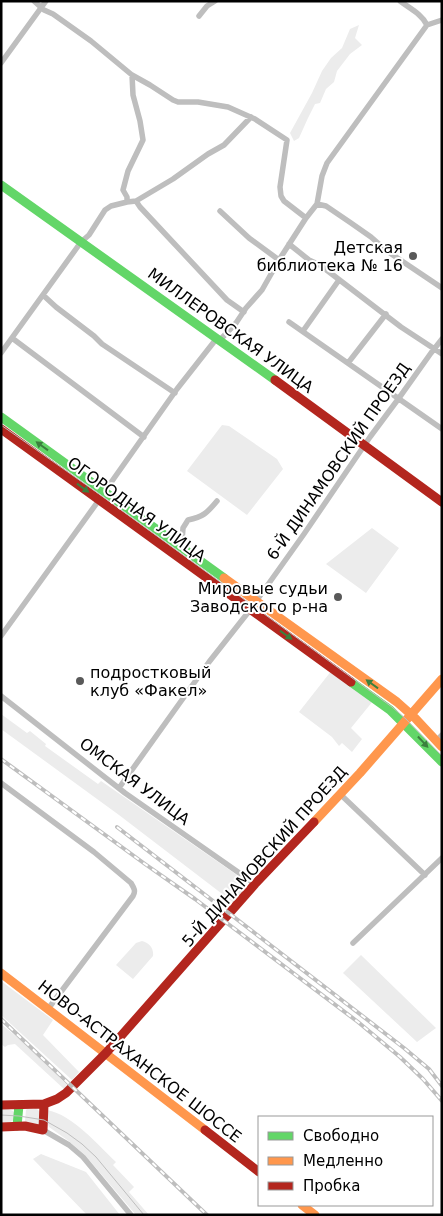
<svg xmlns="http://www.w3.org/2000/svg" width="443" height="1216" font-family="'DejaVu Sans',sans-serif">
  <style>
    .green { fill: #ececec }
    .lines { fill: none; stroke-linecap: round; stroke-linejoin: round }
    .street { stroke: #bebebe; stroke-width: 5.5 }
    .fast { stroke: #63d668; stroke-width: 9 }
    .slow { stroke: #ff974d; stroke-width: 9 }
    .jam { stroke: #b3261e; stroke-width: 9 }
    .tram { stroke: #bebebe; stroke-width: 1 }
    .rail-casing { stroke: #bebebe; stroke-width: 4 }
    .rail { stroke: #fff; stroke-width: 2; stroke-dasharray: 5.5; stroke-linecap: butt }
    .oneway { fill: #3b803e }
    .poi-dot { fill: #595959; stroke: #fff; stroke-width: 2 }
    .labels { text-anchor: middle; stroke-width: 4; stroke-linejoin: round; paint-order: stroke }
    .poi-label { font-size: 16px; fill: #000; stroke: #fff; text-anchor: end }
    .street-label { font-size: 16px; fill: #000; stroke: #fff }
  </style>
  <rect width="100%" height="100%" fill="#fff"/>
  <path class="green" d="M359,25L355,38L362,45L350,54L337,71L334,82L326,89L320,103L315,104L308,118L299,138L294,141L290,133L312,93L322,71L331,58L342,48L350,29Z
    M222,425L229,426L277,459L283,469L247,515L187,471Z
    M372,528L399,548L366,593L326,564Z
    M332,670L373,701L351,728L362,739L352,752L342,743L339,746L332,737L299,712Z
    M1,714L27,733L30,731L46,744L45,746L98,784L101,781L247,882V888L234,903L119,815L1,729Z
    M142,941C149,943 154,948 153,956L133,979L116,965L136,943Z
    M361,955L436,1028L417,1042L343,973Z
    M1,981L53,1020L43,1035L79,1072L72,1080L1,1015Z
    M1,1024L22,1041L67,1085L64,1089L15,1044L8,1045L5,1047L1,1044Z
    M36,1108L40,1112V1125L25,1121L26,1110L27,1109Z
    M1,1109H8L13,1111L15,1114L14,1120L8,1123L1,1124Z
    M47,1110C73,1115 97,1144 116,1162L113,1165L134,1187L129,1192L149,1215H136L85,1155L70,1142L49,1127L46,1119Z
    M41,1154L86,1172L120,1215H87L33,1159Z"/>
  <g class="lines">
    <path class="street" d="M34,1L44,10L53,14L91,41L132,75L150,85L173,100L178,102H198L228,107L255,119L287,140L280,187L281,196L284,201L306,218
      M400,1C409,8 422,14 427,25
      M199,16L207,6L215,1
      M1,63L46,1
      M136,201L140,207L227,300L244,312
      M127,202V197L123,190L128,171L143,140L140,121L133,95L132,75
      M317,204L326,206L351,223L371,237L387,251L442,288
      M220,211L249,238L279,260
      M289,244L309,260L320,265L401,327L442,354
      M43,295L56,307L94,336L102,344L175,393
      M289,322L442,429
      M303,331L339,280
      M12,338L144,437
      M220,340L236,323L246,308L262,290L279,260L306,218L317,204L322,176L327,163L427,25L442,20
      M1,353L81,242L89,235L105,210L111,206L127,202L136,201L173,179L208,154L224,145L251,117
      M348,363L386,314
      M105,491L177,389L217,338
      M179,544L182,541L183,528L188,520C203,517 207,513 217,501
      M257,600L304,534L370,437L399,398L431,353L442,339
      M1,636L99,500
      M1,696L125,793L255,884
      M436,741L442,735
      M1,783L94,852L131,883C134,888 136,891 133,896L48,1009
      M119,788L209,662L250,610
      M340,794L425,875
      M353,943L442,858
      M43,1130L69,1145L83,1157L131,1215"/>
    <path class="fast" d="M1,185L275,380
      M1,417L224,578
      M351,682L390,710L442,762
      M17,1126L19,1105"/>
    <path class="slow" d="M224,578L397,702L415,718L442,747
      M314,822L360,773L442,679
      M1,973L205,1130
      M302,1205L315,1215"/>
    <path class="jam" d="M275,380L442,502
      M1,429L351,682
      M1,1105L44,1104L57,1099L66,1093L106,1053L255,884L314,822
      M1,1127L25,1126L43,1130L44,1104
      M205,1130L259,1172"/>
    <path class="tram" d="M1,425L102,496L392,707L406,719L442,756
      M1,1115L19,1116L44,1120L67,1133L82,1144L96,1157L144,1215"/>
    <defs>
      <path id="rail" d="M1,759L145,864L195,899L358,1022L400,1057L423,1079L442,1101
        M117,827L404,1048L429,1069L442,1086
        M1,1019L207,1215"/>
    </defs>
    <use href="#rail" class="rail-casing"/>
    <use href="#rail" class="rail"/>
  </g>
  <defs><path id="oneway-solid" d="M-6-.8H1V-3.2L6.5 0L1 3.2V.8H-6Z" transform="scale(1.25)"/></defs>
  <g class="oneway">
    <use href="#oneway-solid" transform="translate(42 446) rotate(-144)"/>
    <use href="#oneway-solid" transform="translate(83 488) rotate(36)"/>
    <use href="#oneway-solid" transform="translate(286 635) rotate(36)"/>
    <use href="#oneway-solid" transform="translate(372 684) rotate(-144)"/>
    <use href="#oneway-solid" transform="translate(423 742) rotate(47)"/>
  </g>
  <g class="poi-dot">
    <circle cx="413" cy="256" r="5"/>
    <circle cx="338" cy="597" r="5"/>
    <circle cx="80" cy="681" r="5"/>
  </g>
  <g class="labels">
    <g class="poi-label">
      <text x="403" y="253">Детская<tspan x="403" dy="18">библиотека № 16</tspan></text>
      <text x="328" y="594">Мировые судьи<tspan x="328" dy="18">Заводского р-на</tspan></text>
      <text x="90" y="678" text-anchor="start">подростковый<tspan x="90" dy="18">клуб «Факел»</tspan></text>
    </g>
    <g class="street-label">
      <text transform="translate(231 330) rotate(36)" y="6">МИЛЛЕРОВСКАЯ УЛИЦА</text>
      <text transform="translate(338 461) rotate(-55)" y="6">6-Й ДИНАМОВСКИЙ ПРОЕЗД</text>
      <text transform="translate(137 509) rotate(36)" y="6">ОГОРОДНАЯ УЛИЦА</text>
      <text transform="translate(135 781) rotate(37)" y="6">ОМСКАЯ УЛИЦА</text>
      <text transform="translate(264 856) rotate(-48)" y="6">5-Й ДИНАМОВСКИЙ ПРОЕЗД</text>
      <text transform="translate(140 1061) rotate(38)" y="6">НОВО-АСТРАХАНСКОЕ ШОССЕ</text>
    </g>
  </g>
  <rect width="443" height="1216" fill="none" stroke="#000000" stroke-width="5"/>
  <rect x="258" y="1116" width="175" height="90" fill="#ffffff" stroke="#999999"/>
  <rect x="268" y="1132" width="25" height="8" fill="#63d668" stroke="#999999"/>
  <text x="303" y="1141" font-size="15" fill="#000000">Свободно</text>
  <rect x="268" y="1157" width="25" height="8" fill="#ff974d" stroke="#999999"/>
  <text x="303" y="1166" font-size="15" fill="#000000">Медленно</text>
  <rect x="268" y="1182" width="25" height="8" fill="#b3261e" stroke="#999999"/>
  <text x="303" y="1191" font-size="15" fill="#000000">Пробка</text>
</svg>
